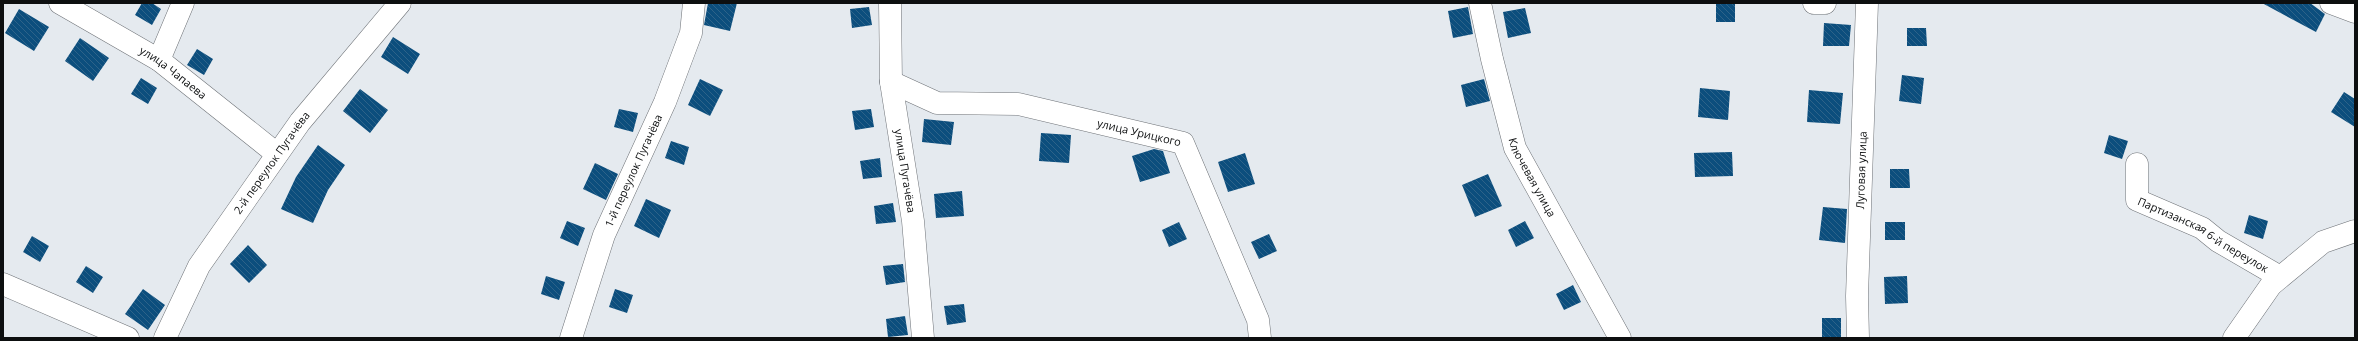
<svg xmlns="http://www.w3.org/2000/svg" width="2358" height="341" font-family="'Open Sans',sans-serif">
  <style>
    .building { fill: url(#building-back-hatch) }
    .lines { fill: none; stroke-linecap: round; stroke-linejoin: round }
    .street-casing { stroke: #6e7277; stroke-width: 23 }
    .street { stroke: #fff; stroke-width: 22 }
    .labels { text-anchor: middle; stroke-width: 4; stroke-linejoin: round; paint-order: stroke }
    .street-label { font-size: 11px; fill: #0d0f10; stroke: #f3f8fd }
  </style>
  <defs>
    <pattern id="building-back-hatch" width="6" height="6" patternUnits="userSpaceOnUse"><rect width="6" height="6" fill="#0c4e7d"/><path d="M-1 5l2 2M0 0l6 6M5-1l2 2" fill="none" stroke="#2e6389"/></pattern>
  </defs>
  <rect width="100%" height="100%" fill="#e5eaef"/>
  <path class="building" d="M142,3H152L161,9L152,25L135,15Z
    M708,3H737L730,31L704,25Z
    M1716,3H1735V22H1716Z
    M2262,3H2310L2325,14L2316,32Z
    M869,7L872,25L852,28L850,9Z
    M1468,7L1473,34L1453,38L1448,11Z
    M1525,8L1531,33L1508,38L1503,12Z
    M19,9L49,27L34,51L5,33Z
    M1824,23L1851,25L1849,46H1823Z
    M1907,28H1926L1927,46H1907Z
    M393,37L420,54L408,74L381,57Z
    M80,38L109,58L93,81L65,61Z
    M197,49L213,59L204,75L187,65Z
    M1902,75L1924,78L1921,104L1899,101Z
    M141,78L157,88L148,104L131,94Z
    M700,79L723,90L710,116L688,105Z
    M1484,79L1490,101L1466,107L1461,85Z
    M1700,88L1730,91L1728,120L1698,117Z
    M360,89L388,110L370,133L343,111Z
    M1809,90L1843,93L1840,124L1807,122Z
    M2344,92L2355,99V127L2331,112Z
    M619,109L638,113L633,132L614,127Z
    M871,109L874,127L855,130L852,111Z
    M924,119L954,122L951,145L922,142Z
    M1041,133L1071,135L1069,163L1039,161Z
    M2109,135L2128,141L2122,159L2104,153Z
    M671,141L689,147L684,165L665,158Z
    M318,145L345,165L328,190L313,223L281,209L296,177Z
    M1154,149L1163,151L1170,173L1140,182L1132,156Z
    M1732,152L1733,176L1695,177L1694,153Z
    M1245,153L1255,184L1228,192L1218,162Z
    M880,158L882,177L863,179L860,161Z
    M595,163L618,174L606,200L583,189Z
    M1890,169H1909L1910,188H1890Z
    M1488,174L1502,206L1475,217L1462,185Z
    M962,191L964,216L936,218L934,194Z
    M646,199L671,210L659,238L634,226Z
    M893,203L896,222L876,224L874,206Z
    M1823,207L1847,209L1845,243L1819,240Z
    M2249,215L2268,221L2263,239L2244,233Z
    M567,221L585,228L578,246L560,238Z
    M1525,221L1534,238L1516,247L1508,230Z
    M1179,222L1187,239L1169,247L1162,230Z
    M1885,222H1905V240H1885Z
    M1269,234L1277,251L1259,259L1251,242Z
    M32,236L49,246L40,262L23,252Z
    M248,245L267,265L249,283L230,264Z
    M903,264L905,282L886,285L883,266Z
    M86,266L103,277L93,293L76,282Z
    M546,276L565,282L559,300L541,294Z
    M1907,276L1908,303L1885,304L1884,277Z
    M1573,285L1581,302L1564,310L1556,294Z
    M143,289L165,305L148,330L125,314Z
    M615,289L633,295L627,313L609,307Z
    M964,304L966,322L947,325L944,306Z
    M905,316L908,335L888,337L886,319Z
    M1822,318H1841V337H1822Z"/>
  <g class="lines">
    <defs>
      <g id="street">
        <path id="s1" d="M60,3L159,60L277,154"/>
        <path id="s2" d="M890,3L891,82L913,221L923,338"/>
        <path id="s3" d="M1480,3L1492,59L1515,148L1620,338"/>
        <path d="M1814,3H1825"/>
        <path d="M2331,3L2355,12"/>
        <path d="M159,60L183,3"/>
        <path id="s4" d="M891,82L937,103L1018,104L1183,143L1258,320L1260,338"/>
        <path id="s5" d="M2137,164V200L2202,228L2218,241L2280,277"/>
        <path d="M3,284L128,338"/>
        <path id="s6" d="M165,338L199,266L300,122L400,3"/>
        <path id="s7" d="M571,338L604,235L665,102L691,33L694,3"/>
        <path id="s8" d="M1858,338L1857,296L1867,3"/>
        <path d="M2234,338L2271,285L2323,242L2355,231"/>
      </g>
    </defs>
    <use href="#street" class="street-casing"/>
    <use href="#street" class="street"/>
  </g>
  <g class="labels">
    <g class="street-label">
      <text dy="4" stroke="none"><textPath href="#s1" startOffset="133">улица Чапаева</textPath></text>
      <text dy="4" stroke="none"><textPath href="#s4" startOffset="256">улица Урицкого</textPath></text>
      <text dy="4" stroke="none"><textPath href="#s6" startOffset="206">2-й переулок Пугачёва</textPath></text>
      <text dy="4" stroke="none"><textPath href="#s7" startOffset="179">1-й переулок Пугачёва</textPath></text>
      <text dy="4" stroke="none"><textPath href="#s2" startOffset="169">улица Пугачёва</textPath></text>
      <text dy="4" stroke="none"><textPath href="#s8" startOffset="168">Луговая улица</textPath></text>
      <text dy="4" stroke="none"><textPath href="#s3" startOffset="183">Ключевая улица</textPath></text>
      <text dy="4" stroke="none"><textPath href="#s5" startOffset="111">Партизанская 6-й переулок</textPath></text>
    </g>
  </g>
  <rect width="2358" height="341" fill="none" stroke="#0d0f10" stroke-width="8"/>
</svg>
